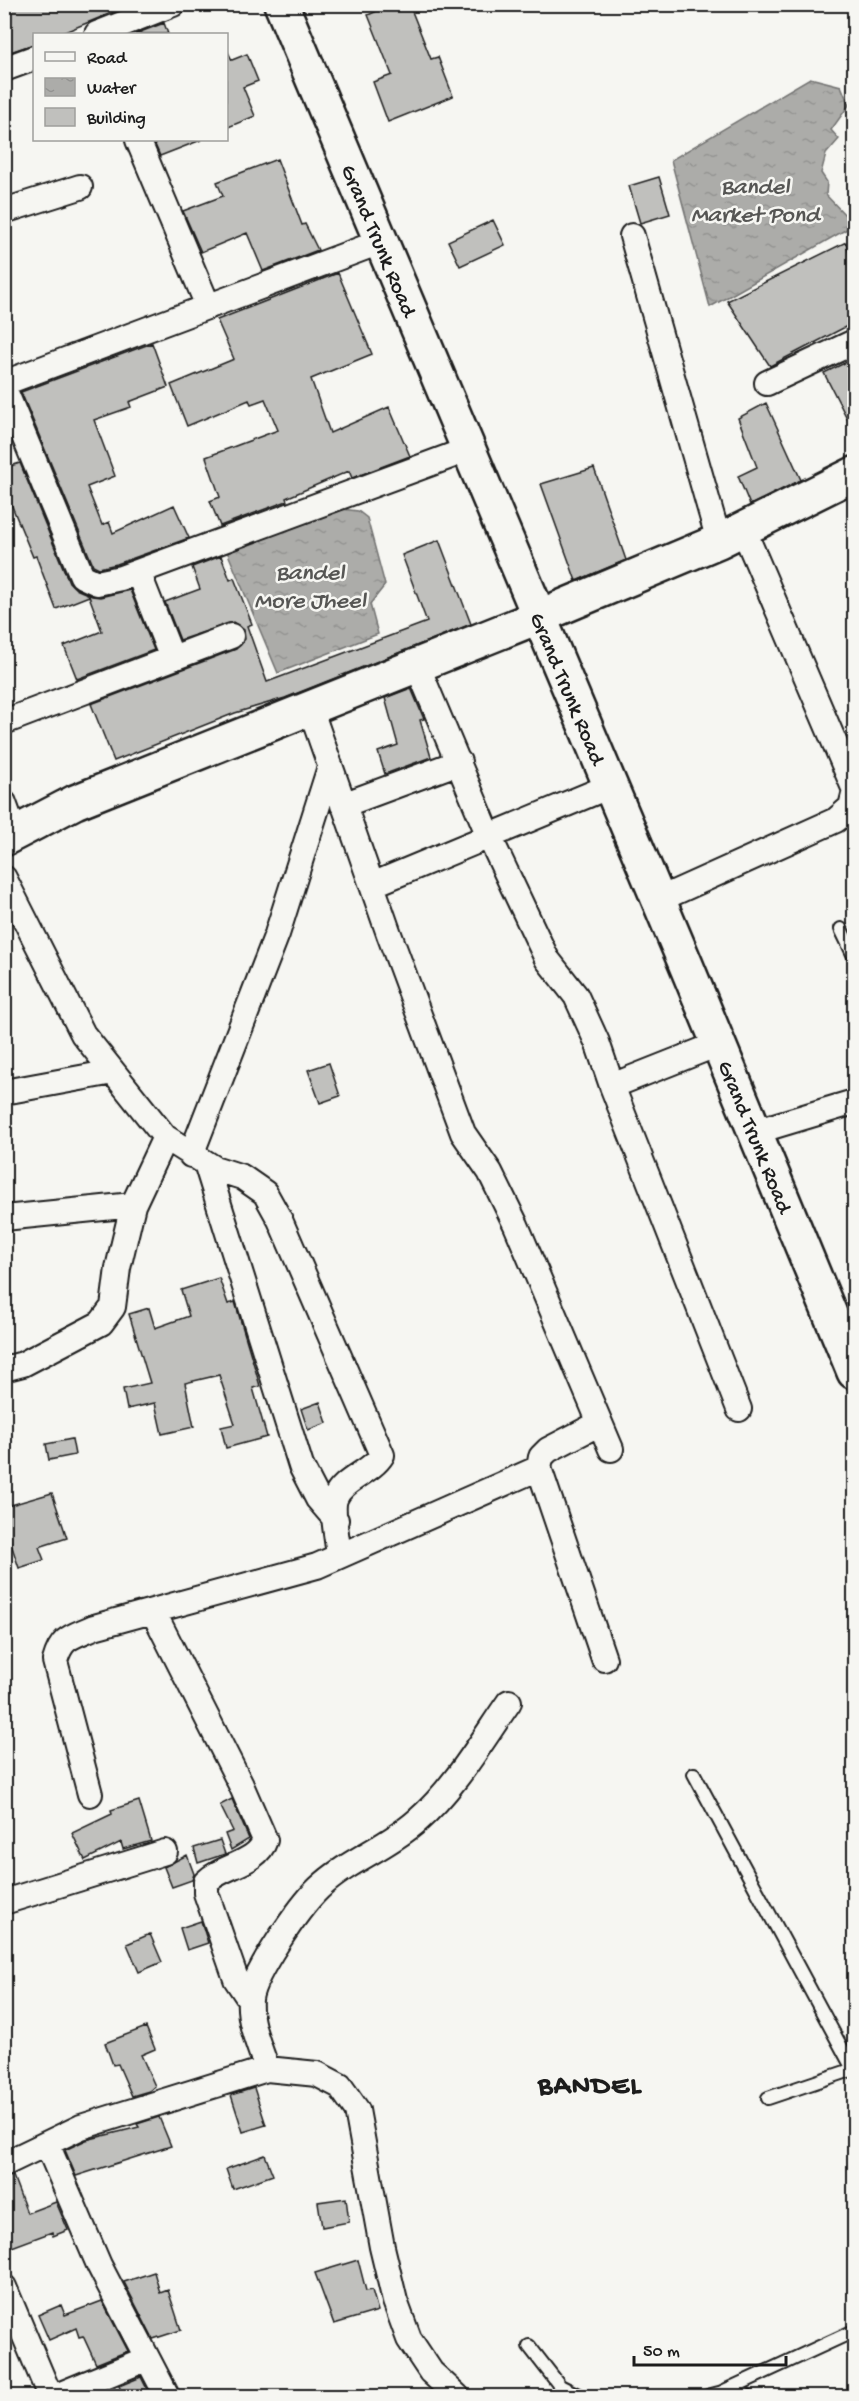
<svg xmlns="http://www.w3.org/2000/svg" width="859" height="2401" font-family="'Gochi Hand',sans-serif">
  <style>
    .water { fill: url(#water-ripples); stroke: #727271; stroke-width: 1.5 }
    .building { fill: #c0c0bd; stroke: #1c1c1c; stroke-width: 1.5 }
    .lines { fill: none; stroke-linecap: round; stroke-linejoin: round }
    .lane-casing { stroke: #1c1c1c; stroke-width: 16 }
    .street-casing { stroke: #1c1c1c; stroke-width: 28 }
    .secondary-casing { stroke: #1c1c1c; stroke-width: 38 }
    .primary-casing { stroke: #1c1c1c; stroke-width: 38 }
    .lane { stroke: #f6f6f2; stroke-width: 12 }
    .street { stroke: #f6f6f2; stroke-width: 24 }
    .secondary { stroke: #f6f6f2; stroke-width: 33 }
    .primary { stroke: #f6f6f2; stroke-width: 33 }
    .labels { text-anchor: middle; stroke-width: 5; stroke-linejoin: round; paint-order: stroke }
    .street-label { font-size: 22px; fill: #1c1c1c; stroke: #f6f6f2 }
    .water-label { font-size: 24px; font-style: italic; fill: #565654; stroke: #f6f6f2 }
    .district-label { font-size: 28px; font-weight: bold; letter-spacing: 1.5px; fill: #1c1c1c; stroke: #f6f6f2 }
  </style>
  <defs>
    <pattern id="water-ripples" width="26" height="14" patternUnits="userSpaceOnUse" patternTransform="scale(1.5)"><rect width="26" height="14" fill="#acaca9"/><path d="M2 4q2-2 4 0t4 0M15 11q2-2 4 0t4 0" fill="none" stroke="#939391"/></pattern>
  </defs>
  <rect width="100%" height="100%" fill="#f6f6f2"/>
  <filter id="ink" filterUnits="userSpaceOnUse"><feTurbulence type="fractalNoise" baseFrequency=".0167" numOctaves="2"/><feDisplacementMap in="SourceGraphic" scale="12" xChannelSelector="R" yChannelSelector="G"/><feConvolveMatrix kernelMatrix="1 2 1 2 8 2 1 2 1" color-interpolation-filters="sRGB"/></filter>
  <g filter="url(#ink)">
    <path class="water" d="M810,78L841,86L849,105L831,130L839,139L826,154L821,173L827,182L826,195L847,217H854V225L710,307L671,160Z
      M333,508L358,511L367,518L385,585L370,604L378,634L278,673L226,549Z"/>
    <path class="building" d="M4,4H133L60,34H34V44L4,54Z
      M393,4H409L431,59L438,57L453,96L388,122L373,82L392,75L368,15Z
      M164,23L168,34H135Z
      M226,48L232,60L247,54L258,81L243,87L255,116L226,128Z
      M153,140H201L160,156Z
      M277,159L302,225L305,224L318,250L263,271L247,233L201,252L183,211L223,196L217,182Z
      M659,177L670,214L640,223L629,186Z
      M493,220L505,245L460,266L448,241Z
      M846,242L855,276V322L770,366L727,301Z
      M338,273L372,354L311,379L330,433L389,407L410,456L352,478L349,471L286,498L287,501L220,526L210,501L220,497L206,457L278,430L265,399L251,404L249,400L187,426L171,385L234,359L217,320Z
      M152,343L168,387L129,402L131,407L94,420L115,476L87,487L102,525L109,522L113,533L174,505L189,538L117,564L99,568L93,565L21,392Z
      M855,358V434L824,373Z
      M766,403L801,480L750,505L738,476L757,467L738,418Z
      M20,463L69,582L76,589L92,596L100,597L130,590L154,650L77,679L64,646L102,631L89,596L56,609L36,556L33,557L4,487V468Z
      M594,468L626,560L576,581L541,484Z
      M439,540L471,624L285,698L235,713L114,761L91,704L236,649L245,639L244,630L233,622L180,640L165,602L200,589L192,567L221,556L230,580L234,578L252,624L247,626L267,682L427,622L402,555Z
      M411,688L424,719L420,720L431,757L385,774L378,752L398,745L385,698Z
      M329,1063L340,1096L320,1103L308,1070Z
      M219,1278L228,1304L235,1302L256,1372L260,1386L253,1388L267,1437L226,1448L221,1427L235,1424L219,1375L185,1383L194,1427L162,1434L155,1403L127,1409L123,1389L150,1383L129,1314L149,1308L155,1328L189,1316L181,1290Z
      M320,1402L327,1423L308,1430L301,1409Z
      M72,1439L75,1455L49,1460L46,1444Z
      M52,1493L67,1538L39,1547L44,1560L19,1568L10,1541L4,1543V1507Z
      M232,1799L249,1839L231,1850L225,1834L233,1831L220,1805Z
      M139,1801L151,1841L123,1849L121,1842L85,1860L72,1833L112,1814L111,1810Z
      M220,1840L225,1854L198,1863L194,1848Z
      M187,1855L194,1874L192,1880L172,1887L164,1867Z
      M201,1921L208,1943L187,1950L180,1928Z
      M150,1934L162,1962L139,1972L127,1944Z
      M146,2027L155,2049L141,2055L155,2086L149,2091L132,2096L118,2064L113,2065L105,2043Z
      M254,2088L266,2125L243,2132L231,2095Z
      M159,2117L171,2146L76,2176L65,2150L86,2140L139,2127L137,2124Z
      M265,2155L273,2175L233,2189L226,2169Z
      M13,2176L27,2213L56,2202L68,2230L53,2236L52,2232L4,2250V2178Z
      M346,2198L349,2222L322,2227L318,2202Z
      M358,2260L366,2291L372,2290L378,2311L334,2324L315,2273Z
      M154,2272L160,2293L168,2290L181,2330L153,2339L124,2282Z
      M102,2301L128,2351L96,2364L83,2336L79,2337L76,2328L49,2340L38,2315L61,2305L65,2315Z
      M141,2377L151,2397H124L119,2386Z"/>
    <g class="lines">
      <defs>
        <path id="lane" d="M841,929L854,956
          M694,1774L853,2069
          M768,2098L854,2069
          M529,2346L560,2386L580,2396
          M722,2392L854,2331
          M708,2396C721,2392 735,2388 748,2396"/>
        <path id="street" d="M97,34L173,4
          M4,69L34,58
          M138,140L208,306
          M4,211L80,187
          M632,236L719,541
          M4,383L380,242
          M767,383L854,342
          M4,388L82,576L97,583L121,578L467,450
          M744,531L854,788
          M138,572L172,658
          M417,665L489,836L547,959L576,996L597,1042L612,1086L739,1409
          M310,708L389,934L463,1133L490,1172L516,1225L611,1449
          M4,722L231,636
          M4,803L16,836
          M343,805L459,762
          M4,878L83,1034L165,1137L214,1168L242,1177L265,1193L280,1220L382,1455C371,1473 342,1479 335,1499C331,1510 338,1543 339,1556
          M372,885L610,786
          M658,900L836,820L851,807L854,795
          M612,1086L718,1044
          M4,1092L113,1072
          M754,1132L854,1102
          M191,1155L277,934L330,767
          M206,1163L301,1466L318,1499L336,1520
          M4,1218L133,1205
          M4,1369L23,1364L101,1323L113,1307L118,1268L133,1205L165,1137
          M600,1423L548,1450L541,1457L539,1468L604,1659
          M153,1611L241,1785L265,1840C257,1864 223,1865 206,1882V1893L236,1979L250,2000
          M90,1794L55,1661C62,1636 72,1637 94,1627L317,1566L539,1468
          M4,1902L165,1852
          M267,2069C260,2048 248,2022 250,1999C253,1974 300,1906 319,1888C347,1861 388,1847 417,1821C454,1789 481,1742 509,1702
          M47,2144L99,2265L167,2396
          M4,2164L81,2127L267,2069L317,2074L340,2086L357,2110L382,2247L395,2301L409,2339L431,2372L457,2396
          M4,2287L50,2396
          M56,2396L146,2359"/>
        <path id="secondary" d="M4,839L75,802L538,617L719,541L854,474"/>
        <g id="primary">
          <path id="s1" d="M281,4L686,965L854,1372"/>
        </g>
      </defs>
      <use href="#lane" class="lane-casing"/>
      <use href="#street" class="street-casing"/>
      <use href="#secondary" class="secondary-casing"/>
      <use href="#primary" class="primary-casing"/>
      <use href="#lane" class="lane"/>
      <use href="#street" class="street"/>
      <use href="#secondary" class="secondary"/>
      <use href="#primary" class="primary"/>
    </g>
  </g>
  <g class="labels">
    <g class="street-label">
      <text dy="8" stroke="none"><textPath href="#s1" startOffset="256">Grand Trunk Road</textPath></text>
      <text dy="8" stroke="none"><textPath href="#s1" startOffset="742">Grand Trunk Road</textPath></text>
      <text dy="8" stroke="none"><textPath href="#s1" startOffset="1228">Grand Trunk Road</textPath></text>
    </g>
    <g class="water-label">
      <text x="755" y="193">Bandel<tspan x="755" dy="28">Market Pond</tspan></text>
      <text x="310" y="579">Bandel<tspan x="310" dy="28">More Jheel</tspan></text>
    </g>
    <g class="district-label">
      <text x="590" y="2093">BANDEL</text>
    </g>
  </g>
  <rect width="859" height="2401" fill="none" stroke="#f6f6f2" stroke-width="24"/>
  <rect x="12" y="12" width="835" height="2377" fill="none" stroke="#1c1c1c" stroke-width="2" filter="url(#ink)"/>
  <rect x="33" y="33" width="195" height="108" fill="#f6f6f2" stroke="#9f9f9c" stroke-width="1.5"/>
  <rect x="45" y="52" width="30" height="9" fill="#f6f6f2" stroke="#9f9f9c" stroke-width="1.5"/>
  <text x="87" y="63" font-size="18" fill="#1c1c1c">Road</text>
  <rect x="45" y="78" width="30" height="18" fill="url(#water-ripples)" stroke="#9f9f9c" stroke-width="1.5"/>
  <text x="87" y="93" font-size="18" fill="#1c1c1c">Water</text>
  <rect x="45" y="108" width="30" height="18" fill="#c0c0bd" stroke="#9f9f9c" stroke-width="1.5"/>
  <text x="87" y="123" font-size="18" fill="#1c1c1c">Building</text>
  <path d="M634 2356v9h152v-9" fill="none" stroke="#1c1c1c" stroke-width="3"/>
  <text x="643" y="2356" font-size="18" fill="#1c1c1c" stroke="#f6f6f2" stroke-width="4.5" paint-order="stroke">50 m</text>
</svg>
